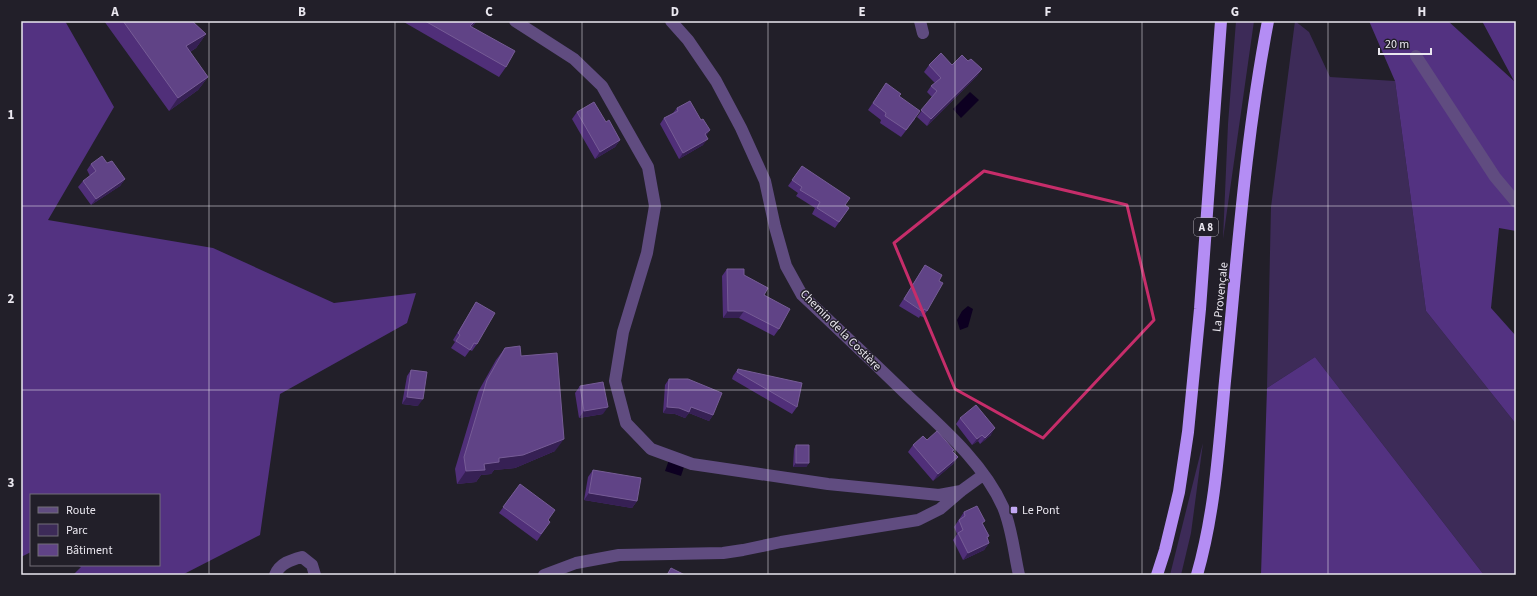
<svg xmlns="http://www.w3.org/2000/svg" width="1537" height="596" font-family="'Source Sans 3',sans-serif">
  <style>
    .green { fill: #3d2b58 }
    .forest { fill: #533281 }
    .water { fill: #0d0021 }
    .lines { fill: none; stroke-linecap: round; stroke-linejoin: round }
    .street { stroke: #604c80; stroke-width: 12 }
    .highway { stroke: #b48df4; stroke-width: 12 }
    .wall { fill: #502f79 }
    .shaded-wall { fill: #362054 }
    .building { fill: #604386; stroke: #765c96 }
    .marked { fill: none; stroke: #c62d6a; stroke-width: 3; stroke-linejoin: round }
    .grid { fill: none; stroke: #eae7ef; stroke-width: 1; stroke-opacity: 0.55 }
    .poi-dot { fill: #c2a8f2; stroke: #221f29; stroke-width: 1.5 }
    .labels { text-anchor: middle; stroke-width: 3; stroke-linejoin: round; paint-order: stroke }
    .shield { fill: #221f29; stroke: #aeabb4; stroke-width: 1 }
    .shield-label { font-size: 11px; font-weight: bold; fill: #eae7ef }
    .street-label { font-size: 12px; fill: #eae7ef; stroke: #221f29 }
    .poi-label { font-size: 12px; fill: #eae7ef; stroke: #221f29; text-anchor: start }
    .neatline { fill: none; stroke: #eae7ef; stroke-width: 1.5 }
    .grid-label { font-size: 13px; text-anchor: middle; font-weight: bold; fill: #eae7ef }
  </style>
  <rect width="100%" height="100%" fill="#221f29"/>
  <path class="green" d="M1236,21H1254L1223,239L1228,124Z
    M1295,21L1309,32L1330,77L1395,81L1426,311L1516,424V575H1484L1315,357L1267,388L1271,207Z
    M1203,443L1191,533L1181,575H1170Z"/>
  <path class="forest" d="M21,21H65L114,107L48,220L213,248L334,303L416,293L407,323L280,394L260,535L182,575H73L81,567L76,565H159V495H31V552L21,557Z
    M1369,21H1448L1514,81L1482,21H1516V78L1515,82L1516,83V231L1499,228L1491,308L1516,336V424L1426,311L1395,81Z
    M1315,357L1484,575H1261L1267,388Z"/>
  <path class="water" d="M970,92L979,100L961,118L953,109Z
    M968,306L973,309L968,327L960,330L957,320L962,311Z
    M669,460L684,467L681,476L665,471Z"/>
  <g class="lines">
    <path class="street" d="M515,21L574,59L602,86L648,167L655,206L647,253L623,332L615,381L626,423L651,449L692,464L828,484L939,495L961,491
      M671,21L688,40L716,81L741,128L765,181L775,227L786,266L802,295C836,327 871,360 905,393C940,426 983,462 1003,507C1012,528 1014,553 1019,575
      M920,21L923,33
      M1416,56L1495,177L1516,202
      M275,575C280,563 291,560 302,557L312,565L315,575
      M544,575L576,563L619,555L723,553L743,550L781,542L918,520L940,509L961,491L983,475"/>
    <path class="highway" d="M1157,575L1165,550L1179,492L1188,432L1200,309L1221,21
      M1197,575C1215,512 1219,446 1225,381C1237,261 1245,140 1268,21"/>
  </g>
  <path class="wall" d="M104,21H192L206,34L196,48L190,52L208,77L198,90L169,111Z
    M402,21H477L472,27L506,67L499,77Z
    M968,61L982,69L977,76L927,126L917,117L932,97L927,92L931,86L935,83L924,72L929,65H952Z
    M886,83L899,96L915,119L901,137L880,123L881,120L868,110Z
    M677,108L706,136L703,145L679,159L660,124L664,118L673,113Z
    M577,112L620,140L615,147L595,159L572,119Z
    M107,163L125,179L120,186L91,205L78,187L83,181L90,176L87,170L91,164Z
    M802,166L845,205L849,208L835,228L812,214L815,208L796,196L798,193L788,186Z
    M925,265L939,281L927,311L923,317L920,316L919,318L899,306Z
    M727,269L744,275L764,295L779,329L774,336L739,318H723L722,276Z
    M476,302L477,344L472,351L470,350L465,357L451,348L455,342L453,340L472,309Z
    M505,348L521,356L555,451L515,468L494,470L491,474L481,475L476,482L457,484L455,469L478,392L496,360Z
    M738,369L797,407L792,414L732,379L733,376Z
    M411,370L418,406L402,404L407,376Z
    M669,379L713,415L709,421L689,413L685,418L675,414L663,413L665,385Z
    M580,386L603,414L579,418L575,393Z
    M960,418L991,435L980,444L978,441L972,445L956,424Z
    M927,440L954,450L953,452L958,457L953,464L933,481L908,452L913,445Z
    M796,445L809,463L806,467H793L794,449Z
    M593,470L637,501L632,508L584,500L588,477Z
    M520,484L548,520L550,522L537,541L499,513Z
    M964,512L983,524L989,536L987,538L989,543L984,550L963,560L953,540L957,534L954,527Z"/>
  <path class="shaded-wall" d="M475,21H477L463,35L470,26Z
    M206,34L196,48L177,59L186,46Z
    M982,69L977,76L927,126L931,119Z
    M208,77L198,90L169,111L178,98Z
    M710,130L706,137L705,134Z
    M708,139L703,145L679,159L683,153Z
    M620,140L615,147L595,159L600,152Z
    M125,179L120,186L91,205L96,199Z
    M728,311H744L739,318H723Z
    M407,397L423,399L418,406L402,404Z
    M608,407L603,414L579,418L584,411Z
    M667,407H691L713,415L709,421L689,413L685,418L675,414L663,413Z
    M995,428L991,435L980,444L985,438Z
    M982,435L978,441L972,445L977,439Z
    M564,439L555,451L515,468L494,470L491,474L481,475L476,482L457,484L466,471L499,458Z
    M958,457L953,464L933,481L938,474Z
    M796,463H809L806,467H793Z
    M589,493L637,501L632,508L584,500Z
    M989,543L984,550L963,560L968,553Z"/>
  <path class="building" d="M123,21H192L206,34L186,46L208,77L178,98Z
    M425,21H475L470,26L515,51L506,67Z
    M941,53L952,65L962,55L968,61L971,59L982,69L931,119L921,110L937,91L931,86L941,78L929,65Z
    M886,83L901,94L899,96L920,111L906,130L885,116L886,113L873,103Z
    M690,101L701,120L703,119L710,130L705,134L708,139L683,153L664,118L678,111L677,108Z
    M594,102L606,122L609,120L620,140L600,152L577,112Z
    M102,156L107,163L112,161L125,179L96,199L83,181L96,171L91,164Z
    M802,166L850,198L845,205L849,208L839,222L817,208L820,202L800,190L802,187L792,180Z
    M925,265L942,275L939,281L943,283L927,311L924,309L923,312L904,299Z
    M727,269H744V275L768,288L764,295L790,309L779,329L744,311H728Z
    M476,302L495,313L477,344L474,343L470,350L456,341L460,335L458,333Z
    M520,346L521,356L557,353L564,439L523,455L499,458V462L484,464L485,470L466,471L464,457L487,380L505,348Z
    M738,369L802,383L797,407L737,372Z
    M411,370L427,372L423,399L407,397Z
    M669,379H688L722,393L713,415L691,407L689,412L679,408L667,407Z
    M603,382L608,407L584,411L580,386Z
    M976,405L995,428L985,438L982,435L977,439L960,418Z
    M937,431L954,450L952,451L958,457L938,474L913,445L923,436L927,440Z
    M796,445H809V463H796Z
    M593,470L641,478L637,501L589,493Z
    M520,484L555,510L548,520L550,522L541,534L503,507Z
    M977,506L985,521L982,523L989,536L987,537L989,543L968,553L958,533L963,530L959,520L965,516L964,512Z
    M671,568L685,575H667Z"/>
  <path class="marked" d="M984,171L1127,205L1154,320L1043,438L955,389L894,243Z"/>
  <path class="grid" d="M209,21V575M395,21V575M582,21V575M768,21V575M955,21V575M1142,21V575M1328,21V575M21,206H1516M21,390H1516"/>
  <rect class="poi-dot" x="1010" y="506" width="8" height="8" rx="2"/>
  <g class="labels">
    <rect class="shield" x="1194" y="218" width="24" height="18" rx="3"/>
    <g class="shield-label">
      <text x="1206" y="231">A 8</text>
    </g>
    <g class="street-label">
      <text transform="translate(1220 297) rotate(-84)" y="4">La Provençale</text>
      <text transform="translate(841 330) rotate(45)" y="4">Chemin de la Costière</text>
    </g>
    <g class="poi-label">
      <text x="1022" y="514">Le Pont</text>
    </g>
  </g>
  <rect width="1537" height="596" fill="none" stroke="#221f29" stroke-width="44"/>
  <rect x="30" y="494" width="130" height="72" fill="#221f29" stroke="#726f78"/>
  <rect x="38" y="507" width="20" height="6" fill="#604c80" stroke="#726f78"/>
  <text x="66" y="514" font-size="12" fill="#eae7ef">Route</text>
  <rect x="38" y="524" width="20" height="12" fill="#3d2b58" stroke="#726f78"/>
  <text x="66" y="534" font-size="12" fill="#eae7ef">Parc</text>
  <rect x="38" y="544" width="20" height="12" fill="#604386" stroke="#726f78"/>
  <text x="66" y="554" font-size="12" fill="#eae7ef">Bâtiment</text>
  <path d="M1379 48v6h52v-6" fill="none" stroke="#eae7ef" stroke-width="2"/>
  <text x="1385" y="48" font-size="12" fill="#eae7ef" stroke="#221f29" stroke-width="3" paint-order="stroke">20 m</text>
  <rect x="22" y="22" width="1493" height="552" class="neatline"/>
  <g class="grid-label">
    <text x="115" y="16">A</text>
    <text x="302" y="16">B</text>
    <text x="489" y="16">C</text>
    <text x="675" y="16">D</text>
    <text x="862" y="16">E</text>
    <text x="1048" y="16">F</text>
    <text x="1235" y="16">G</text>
    <text x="1422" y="16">H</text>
    <text x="11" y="119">1</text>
    <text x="11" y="303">2</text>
    <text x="11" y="487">3</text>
  </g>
</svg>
